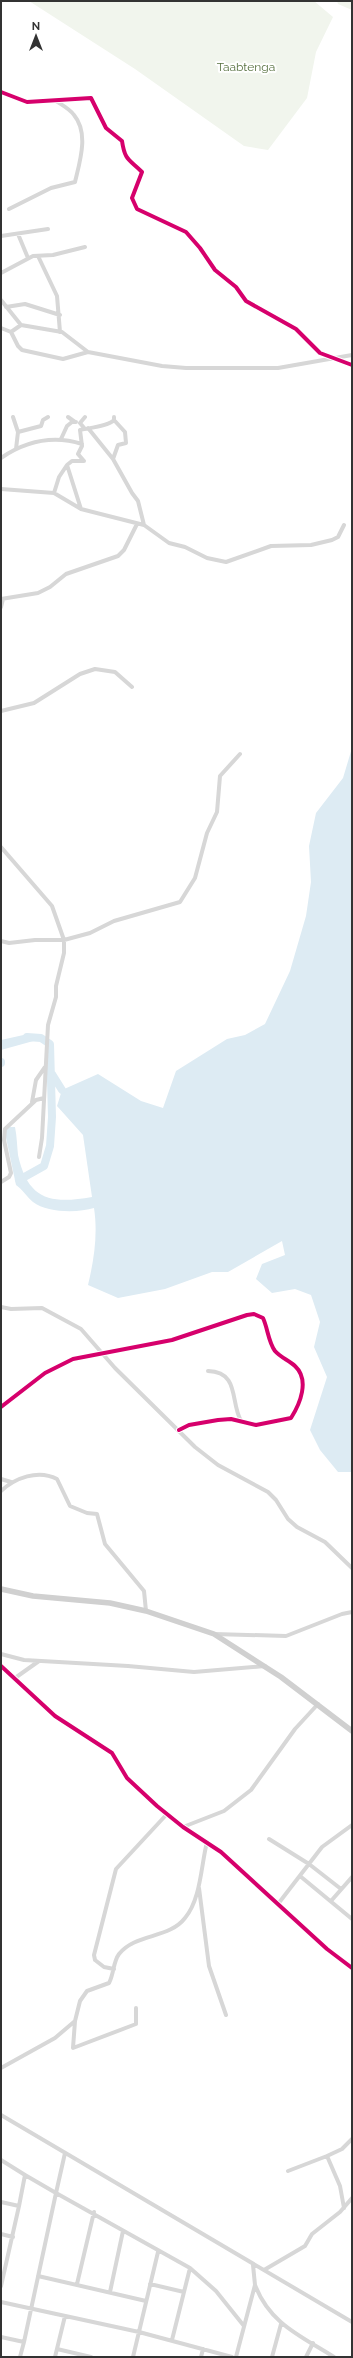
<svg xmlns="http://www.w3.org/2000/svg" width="353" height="2358" font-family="Raleway,sans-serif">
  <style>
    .green { fill: #f1f5ed }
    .water { fill: #ddebf3 }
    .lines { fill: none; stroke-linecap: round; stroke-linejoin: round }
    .river { stroke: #ddebf3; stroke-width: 8 }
    .street { stroke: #d7d7d7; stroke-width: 4 }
    .secondary { stroke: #d0d0d0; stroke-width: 5.5 }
    .cycleway-casing { stroke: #fff; stroke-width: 6 }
    .cycleway { stroke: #d6006c; stroke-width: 4 }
    .labels { text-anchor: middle; stroke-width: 4; stroke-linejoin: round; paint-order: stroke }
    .park-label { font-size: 12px; fill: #56703f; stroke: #fff }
  </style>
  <rect width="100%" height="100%" fill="#fff"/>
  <path class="green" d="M29,1H314L333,17L316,52L307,98L268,150L244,146L135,69Z
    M337,1H352V10L338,4Z"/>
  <path class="water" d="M352,748V1472H338L320,1450L310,1430L327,1377L314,1347L320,1322L311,1295L295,1289L272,1293L256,1279L262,1264L285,1255L282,1241L228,1272H212L165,1289L118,1298L88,1285C94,1260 98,1234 94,1208C78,1213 47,1213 33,1202C27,1197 23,1190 16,1185L5,1133L8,1127H15C17,1137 17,1146 18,1155C28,1201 52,1204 92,1197L83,1135L57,1106L62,1090L98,1074L141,1101L163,1108L176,1071L227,1039L245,1035L265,1024L290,971L306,916L311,882L309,846L316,813L343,778Z
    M28,1034H35L37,1040L1,1050V1040Z"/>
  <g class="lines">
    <path class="river" d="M1,1062V1063
      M52,1074L62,1090
      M19,1180L44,1166L50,1146L52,1117L50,1044L41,1038L27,1037"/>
    <path class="street" d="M1,92L27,102L91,98L106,128L122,141C125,161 129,159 142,172L132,198L137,209L186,232L200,248L215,270L236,287L246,301L296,329L320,353L352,365
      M9,209L51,188L75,182C80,161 89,133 74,115C70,109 62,105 56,101
      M18,234L28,258
      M1,236L48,229
      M38,256L57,296L60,332
      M1,273L33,256L53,255L85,247
      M1,300L21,325
      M6,307L25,304L60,315
      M1,328L11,332L21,325L62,332L88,352
      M11,332L18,346L22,350L63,359L88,352L162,366L186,368H278L352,355
      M13,417L18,432
      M68,417L75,422
      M88,428L113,459L132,493L138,501L144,525
      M85,429L80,423L85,417
      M61,439L67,426L72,422H76
      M16,449L18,432L41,426L43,420L48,417
      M1,458C26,441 53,435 82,444
      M113,459L118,445L126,443L125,432L114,420
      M1,489L54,493L81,509L144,525L169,543L185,547L207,558L226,562L271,546L311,545L332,540L338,537L344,525
      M54,493L59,477L67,465
      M81,509L67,465L72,461H84L78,454L82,446L80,430C89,428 109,426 114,420V417
      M1,599L38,593L50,587L66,574L118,556L124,550L137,524
      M1,607L3,599
      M1,711L34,703L80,674L95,669L115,672L132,687
      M1,847L52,906L64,940V953L56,986V997L48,1025L42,1138L39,1157
      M1,941L9,943L35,940H64L90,933L114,921L180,902L195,878L207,833L217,812L220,776L240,754
      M32,1102L36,1080L45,1067
      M1,1182L9,1177L11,1173L4,1140L5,1129L36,1100L44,1098
      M1,1307L11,1309L42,1308L81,1329L115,1368L195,1447L218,1465L268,1492L276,1500L288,1519L297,1527L325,1542L352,1568
      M208,1371C240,1372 230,1402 241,1421
      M1,1407L45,1373L73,1359L172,1340L247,1315L254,1314L263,1318C268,1329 268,1341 275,1351C281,1358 289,1360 295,1366C310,1380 300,1404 291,1418L256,1425L231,1419L218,1420L189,1425L179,1430
      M1,1479L11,1482
      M1,1491C15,1478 38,1469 57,1479L70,1506L87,1513L97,1514L105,1544L144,1591L146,1611
      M214,1634L286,1636L342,1614L352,1612
      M1,1654L24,1660L128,1666L194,1672L265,1666
      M1,1666L55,1716L112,1753L127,1778L157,1806L183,1827L221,1852L327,1949L352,1968
      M15,1678L39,1661
      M183,1827L224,1811L251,1790L295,1729L318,1704
      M269,1839L309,1864L341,1889
      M300,1876L352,1919
      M199,1888L209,1966L226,2015
      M331,1901L352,1877
      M278,1904L322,1847L352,1825
      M114,1969L104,1967L95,1960L94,1955L116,1869L167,1814
      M75,2021L73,2048L136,2024V2008
      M1,2068L55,2038L75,2021L80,2001L87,1991L109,1983C114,1974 113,1962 119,1954C136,1933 169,1939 185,1918C201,1899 201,1865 207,1842
      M1,2115L352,2322
      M65,2153L56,2193L190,2268L172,2340
      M1,2160L25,2175
      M288,2171L327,2156
      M1,2202L19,2206L25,2175L56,2193L24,2342
      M344,2208L340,2186L327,2156L342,2149L352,2139
      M1,2234L13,2237
      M190,2268L216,2291L244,2326
      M264,2270L305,2246L312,2234L340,2212L352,2198
      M38,2276L146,2301
      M77,2284L94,2212
      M150,2284L184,2292
      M255,2285C270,2324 301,2336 334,2357
      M1,2286L19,2206
      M110,2292L123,2231
      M1,2302L139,2332L232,2357
      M1,2337L24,2342L20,2357
      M57,2349L91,2357
      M55,2357L65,2316
      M133,2357L158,2252
      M201,2357L203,2349
      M236,2357L255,2285L253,2265
      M272,2357L281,2324
      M306,2357L313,2343"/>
    <path class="secondary" d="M1,1589L33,1596L110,1603L146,1611L214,1634L281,1677L352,1731"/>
    <defs>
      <path id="cycleway" d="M1,92L27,102L91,98L106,128L122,141C125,161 129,159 142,172L132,198L137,209L186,232L200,248L215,270L236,287L246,301L296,329L320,353L352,365
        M1,1407L45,1373L73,1359L172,1340L247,1315L254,1314L263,1318C268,1329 268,1341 275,1351C281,1358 289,1360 295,1366C310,1380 300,1404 291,1418L256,1425L231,1419L218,1420L189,1425L179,1430
        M1,1666L55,1716L112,1753L127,1778L157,1806L183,1827L221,1852L327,1949L352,1968"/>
    </defs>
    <use href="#cycleway" class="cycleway-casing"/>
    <use href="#cycleway" class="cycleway"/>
  </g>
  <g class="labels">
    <g class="park-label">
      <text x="246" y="71">Taabtenga</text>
    </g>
  </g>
  <rect width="353" height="2358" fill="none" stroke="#333333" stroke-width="4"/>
  <g transform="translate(36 36)" stroke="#ffffff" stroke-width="3" paint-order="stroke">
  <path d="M0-3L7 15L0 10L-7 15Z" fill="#333333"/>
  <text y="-6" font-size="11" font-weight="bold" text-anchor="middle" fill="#333333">N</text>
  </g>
</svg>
